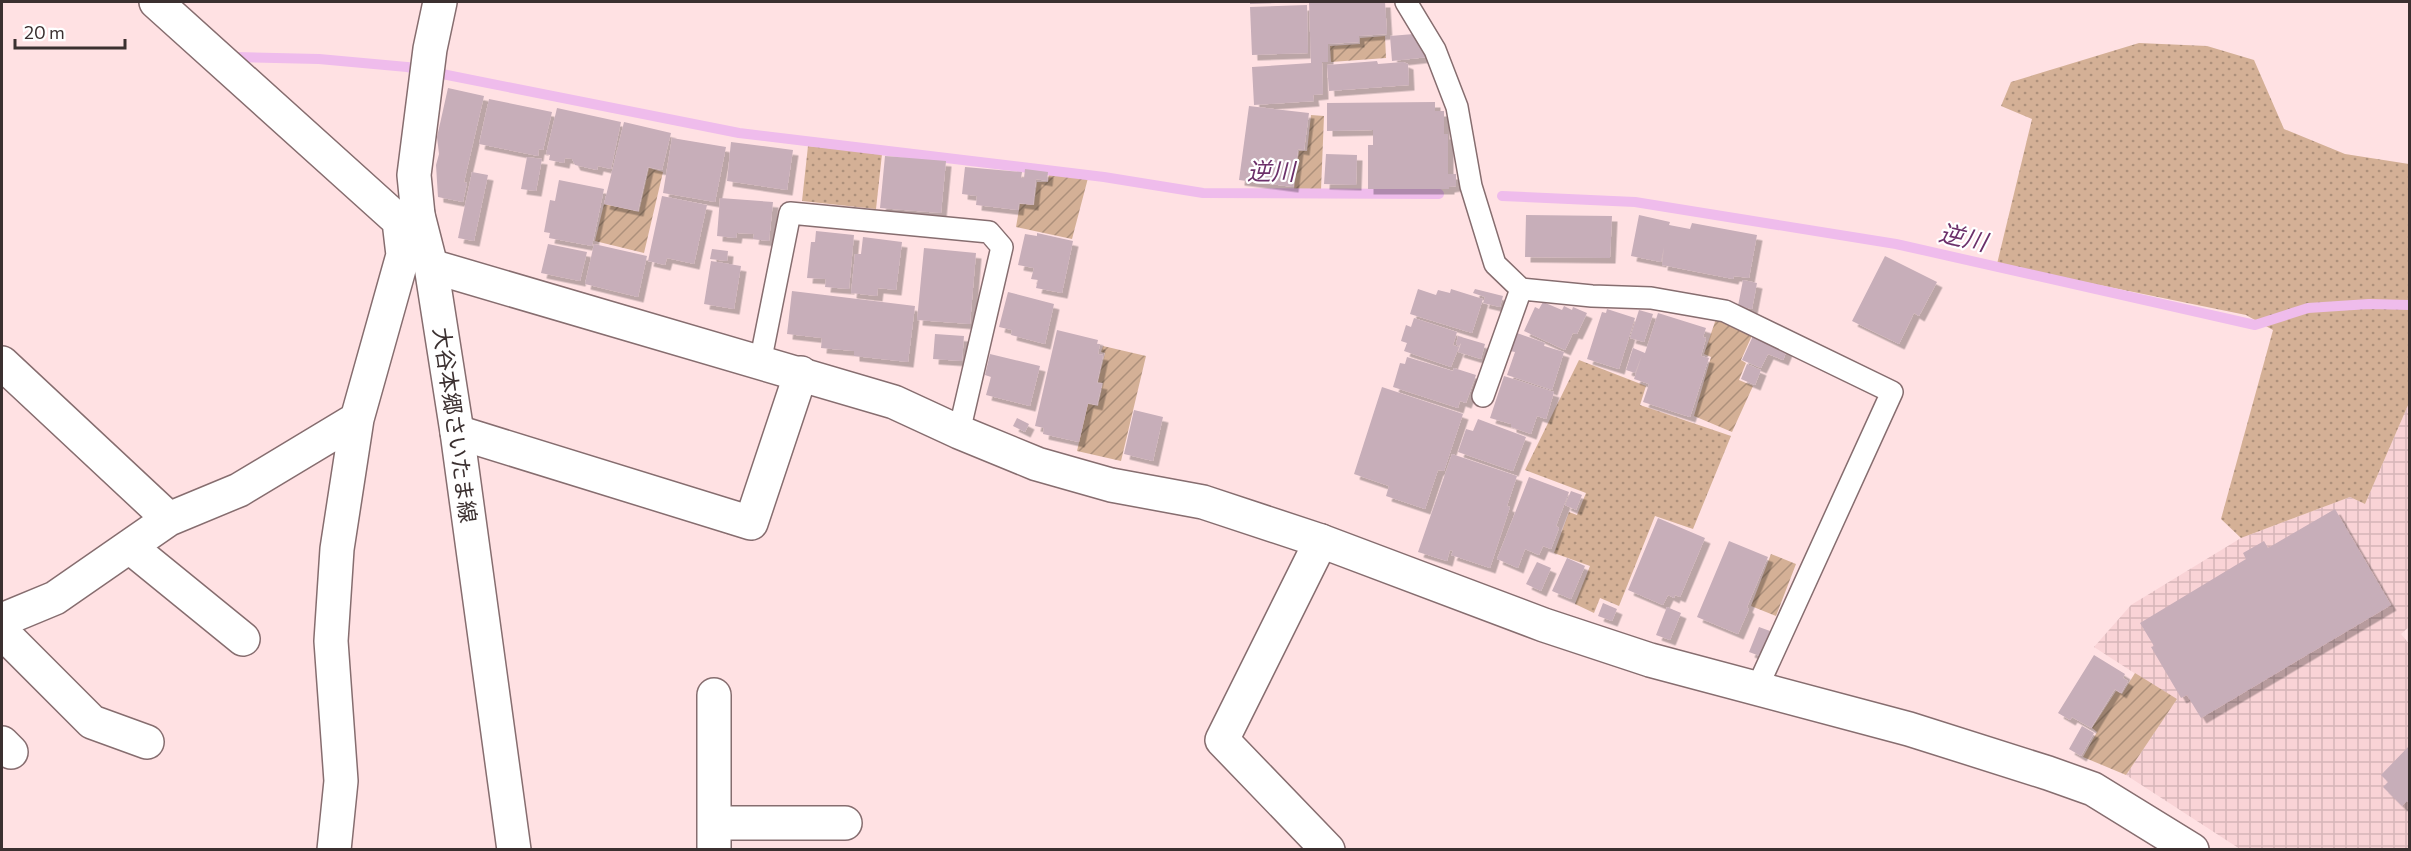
<svg xmlns="http://www.w3.org/2000/svg" width="2411" height="851" font-family="Commissioner,'Noto Sans JP',sans-serif">
  <style>
    .industrial { fill: url(#industrial-grid) }
    .grass { fill: url(#grass-dots) }
    .garden { fill: url(#garden-furrows) }
    .lines { fill: none; stroke-linecap: round; stroke-linejoin: round }
    .stream { stroke: #efbcec; stroke-width: 10 }
    .building { fill: #c7aeb9; filter: url(#shadow) }
    .service-casing { stroke: #866d6f; stroke-width: 24 }
    .minor-casing { stroke: #866d6f; stroke-width: 36 }
    .tertiary-casing { stroke: #866d6f; stroke-width: 36 }
    .secondary-casing { stroke: #866d6f; stroke-width: 36 }
    .service { stroke: #fff; stroke-width: 21 }
    .minor { stroke: #fff; stroke-width: 33 }
    .tertiary { stroke: #fff; stroke-width: 33 }
    .secondary { stroke: #fff; stroke-width: 33 }
    .labels { text-anchor: middle; stroke-width: 4.5; stroke-linejoin: round; paint-order: stroke }
    .street-label { font-size: 22px; fill: #3b3030; stroke: #fff }
    .water-label { font-size: 24px; font-style: italic; fill: #6c306a; stroke: #fff }
  </style>
  <defs>
    <pattern id="industrial-grid" width="8" height="8" patternUnits="userSpaceOnUse" patternTransform="scale(1.5)"><rect width="8" height="8" fill="#f9d3d6"/><path d="M0 4h8M4 0v8" fill="none" stroke="#d6b5b8"/></pattern>
    <pattern id="grass-dots" width="8" height="8" patternUnits="userSpaceOnUse" patternTransform="scale(1.5)"><rect width="8" height="8" fill="#d4b096"/><path d="M2 2h.1M6 6h.1" fill="none" stroke="#ad907b" stroke-width="1.8" stroke-linecap="round"/></pattern>
    <pattern id="garden-furrows" width="10" height="10" patternUnits="userSpaceOnUse" patternTransform="scale(1.5)"><rect width="10" height="10" fill="#d4b096"/><path d="M-1 1l2-2M0 10L10 0M9 11l2-2" fill="none" stroke="#ad907b"/></pattern>
    <filter id="shadow"><feDropShadow dx="5.5" dy="5.5" stdDeviation="0" flood-color="#0004"/></filter>
  </defs>
  <rect width="100%" height="100%" fill="#ffe1e3"/>
  <path class="industrial" d="M2409,403L2410,626L2401,634L2410,645L2409,849H2240L2126,775L2176,700L2094,647L2131,605L2241,538L2350,497L2365,504Z"/>
  <path class="grass" d="M2139,43L2207,46L2254,60L2284,129L2345,154L2409,164V403L2365,504L2350,497L2241,538L2221,519L2273,330L2246,315L1997,264L2032,119L2001,106L2011,82Z
    M808,146L882,154L876,209L802,201Z
    M1579,360L1646,386L1640,405L1731,436L1693,529L1655,516L1619,606L1600,598L1594,613L1575,604L1590,566L1554,553L1569,512L1577,515L1586,493L1525,470Z"/>
  <path class="garden" d="M1385,36L1386,58L1331,62L1330,46L1360,44V38Z
    M1311,115L1324,116L1321,190L1294,189L1299,151H1307Z
    M649,168L663,172L644,253L595,241L604,204L639,212Z
    M1049,174L1088,178L1072,239L1016,227L1020,204L1034,205L1037,182H1048Z
    M1717,316L1754,331L1741,360L1746,363L1739,380L1753,386L1732,432L1694,416L1711,357L1704,354Z
    M1103,346L1146,356L1121,461L1077,451L1088,404L1098,406L1103,383L1098,382L1105,353L1101,352Z
    M1771,554L1796,564L1776,616L1751,606Z
    M2135,673L2177,699L2126,775L2083,757L2097,732L2092,728L2116,691L2122,694Z"/>
  <g class="lines">
    <path class="stream" d="M236,57L319,59L407,67L739,133L1104,177L1203,193L1439,194
      M1502,196L1635,202L1896,244L2255,325L2308,308L2369,304L2410,305"/>
  </g>
  <path class="building" d="M1250,2H1276V3L1250,4Z
    M1309,2H1385L1387,34L1359,36V42L1328,44V62H1322L1323,94L1313,95L1314,101L1254,105L1252,67L1311,63Z
    M1307,5L1308,53L1252,55L1250,7Z
    M1414,34L1428,57L1392,61L1390,36Z
    M1377,61L1378,64L1403,62L1408,64L1409,85L1329,91L1327,65Z
    M448,88L484,96L464,182L467,183L463,202L438,197L436,165L439,154L437,137Z
    M489,99L552,112L543,150L539,149L538,156L479,144Z
    M1435,102V111H1444V134H1448V174H1456V186L1449,187V189H1368V145H1373V130L1327,131V103Z
    M1249,106L1309,113L1304,150L1298,149L1293,187L1239,180Z
    M557,108L621,122L611,169L598,166L597,170L575,165L572,159L565,158L564,163L549,160L550,155L546,154Z
    M624,122L671,133L662,170L648,167L638,211L604,204Z
    M672,138L726,147L715,202L663,193Z
    M731,142L793,150L787,190L727,181Z
    M1326,154L1357,155L1356,185L1324,184Z
    M885,156L946,161L941,213L880,208Z
    M527,157L542,159L536,191L521,189Z
    M965,167L1022,172L1021,178H1024L1025,169L1048,172L1047,181L1036,179L1033,205L1019,203L1018,210L976,205L977,196L962,194Z
    M472,172L488,175L474,241L458,238Z
    M559,180L604,189L592,246L549,238L550,233L544,232L550,200L555,201Z
    M662,196L707,205L694,264L667,258L665,265L648,261Z
    M720,198L773,202L769,241L753,239L754,234L737,233L736,238L717,236Z
    M1526,215L1612,216L1610,258L1525,257Z
    M1639,215L1670,222L1669,225L1690,229L1692,223L1757,235L1749,278L1734,276L1733,279L1662,265L1664,247L1661,262L1631,256Z
    M816,231L854,235L849,289L825,287L826,279L807,278L811,242H815Z
    M1037,233L1073,241L1062,293L1036,288L1038,280L1031,279L1034,268L1018,265L1025,234L1037,236Z
    M863,237L902,242L896,290L878,288L877,296L851,293L855,254H861Z
    M548,244L587,252L580,281L541,273Z
    M594,244L647,256L638,297L585,284Z
    M924,248L976,253L970,324L917,320Z
    M712,249L728,251L727,261L710,259Z
    M1885,256L1937,282L1919,316L1914,313L1899,344L1852,321Z
    M711,261L741,266L734,309L704,304Z
    M1743,280L1757,283L1752,309L1738,306Z
    M1418,289L1436,295L1438,290L1450,293L1451,289L1483,299L1472,333L1410,314Z
    M1475,289L1503,296L1500,307L1483,303L1485,297L1473,293Z
    M792,291L915,306L908,362L854,356V351L821,348L822,338L787,334Z
    M1008,292L1054,304L1045,344L1011,335L1012,330L999,327Z
    M1543,302L1562,310L1564,306L1572,310L1573,307L1587,313L1577,334L1573,333L1565,350L1524,331L1535,307L1539,309Z
    M1607,309L1635,318L1619,369L1587,359L1602,312L1606,313Z
    M1639,310L1653,314L1644,342L1630,338Z
    M1658,313L1706,328L1703,337L1706,338L1701,356L1709,358L1690,417L1643,402L1649,384L1634,379L1642,355L1635,373L1626,370L1633,348L1645,353Z
    M1414,318L1457,332L1453,345L1459,347L1451,367L1404,351L1407,343L1401,341L1406,325L1411,327Z
    M1057,330L1098,340L1097,344H1100L1098,354L1103,355L1097,383L1102,384L1097,405L1088,403L1079,442L1043,434L1044,428L1035,426Z
    M1517,333L1545,343L1544,346L1564,352L1552,390L1507,375L1515,352L1510,351Z
    M935,334L964,336L962,361L933,359Z
    M1458,336L1485,344L1481,359L1458,352L1461,343L1459,346L1456,344Z
    M1753,336L1788,348L1783,360L1768,354L1761,368L1742,360Z
    M990,354L1040,366L1030,406L986,395L991,377L985,375Z
    M1407,357L1453,371L1454,368L1476,375L1466,403L1460,401L1458,408L1393,387L1400,363L1405,364Z
    M1747,364L1761,370L1755,385L1741,379Z
    M1504,376L1554,392L1546,419L1537,416L1531,434L1511,427V424L1490,418Z
    M1382,387L1463,414L1444,471L1438,470L1425,509L1386,496L1389,486L1354,474Z
    M1134,410L1163,417L1153,461L1124,454Z
    M1017,418L1029,424L1025,432L1013,426Z
    M1478,419L1526,437L1513,471L1458,452L1466,429L1473,431Z
    M1452,454L1517,476L1507,506L1510,507L1490,568L1451,555L1453,551L1450,550L1447,561L1418,552Z
    M1529,477L1569,492L1556,526L1559,528L1551,549L1543,546L1539,555L1525,549L1518,568L1497,559Z
    M1571,491L1582,495L1576,510L1565,505Z
    M2335,509L2391,605L2201,718L2187,695L2181,698L2151,647L2154,646L2140,623L2246,559L2243,553L2264,541L2268,548Z
    M1658,518L1705,538L1680,597L1675,595L1674,598L1668,595L1663,605L1628,590Z
    M1729,541L1768,557L1747,607L1749,609L1738,634L1697,617Z
    M1567,558L1585,566L1571,599L1552,591Z
    M1537,562L1551,568L1541,591L1526,584Z
    M1603,603L1617,609L1612,621L1598,616Z
    M1667,607L1681,613L1670,640L1656,635Z
    M1759,627L1770,631L1760,656L1749,652Z
    M2094,655L2125,674L2123,678L2128,681L2121,693L2115,689L2091,728L2072,717L2070,720L2058,713Z
    M2082,726L2094,733L2081,756L2069,749Z
    M2410,745V804L2407,801L2402,806L2383,787L2388,782L2381,775Z"/>
  <g class="lines">
    <defs>
      <path id="service" d="M1406,2L1435,50L1457,107L1471,186L1495,264L1521,289
        M760,363L790,213L989,232L1002,247L959,432
        M1483,396L1521,289L1592,296L1651,298L1725,311L1892,392L1757,688"/>
      <path id="minor" d="M156,2L399,221
        M2,363L169,519
        M457,432L751,523L801,373
        M1321,541L1222,740L1328,850
        M130,547L243,639
        M2,620L55,598L169,519L239,490L357,419L403,255L399,221L418,215
        M2,632L92,722L147,742
        M2,743L11,752
        M714,823H845
        M334,850L341,781L331,641L337,549L357,419
        M714,850V695"/>
      <path id="tertiary" d="M431,266L894,402L959,432L1037,464L1111,485L1203,502L1321,541L1544,625L1650,660L1909,729L2048,773L2093,789L2192,850"/>
      <path id="secondary" d="M440,2L430,49L414,175L418,215L431,266L457,432L514,850"/>
    </defs>
    <use href="#service" class="service-casing"/>
    <use href="#minor" class="minor-casing"/>
    <use href="#tertiary" class="tertiary-casing"/>
    <use href="#secondary" class="secondary-casing"/>
    <use href="#service" class="service"/>
    <use href="#minor" class="minor"/>
    <use href="#tertiary" class="tertiary"/>
    <use href="#secondary" class="secondary"/>
  </g>
  <g class="labels">
    <g class="street-label">
      <text transform="translate(455 425) rotate(82)" y="8">大谷本郷さいたま線</text>
    </g>
    <g class="water-label">
      <text x="1271" y="180">逆川</text>
      <text transform="translate(1963 238) rotate(13)" y="8">逆川</text>
    </g>
  </g>
  <rect width="2411" height="851" fill="none" stroke="#3b3030" stroke-width="6"/>
  <path d="M15 39v9h110v-9" fill="none" stroke="#3b3030" stroke-width="3"/>
  <text x="24" y="39" font-size="18" fill="#3b3030" stroke="#ffffff" stroke-width="4.5" paint-order="stroke">20 m</text>
</svg>
